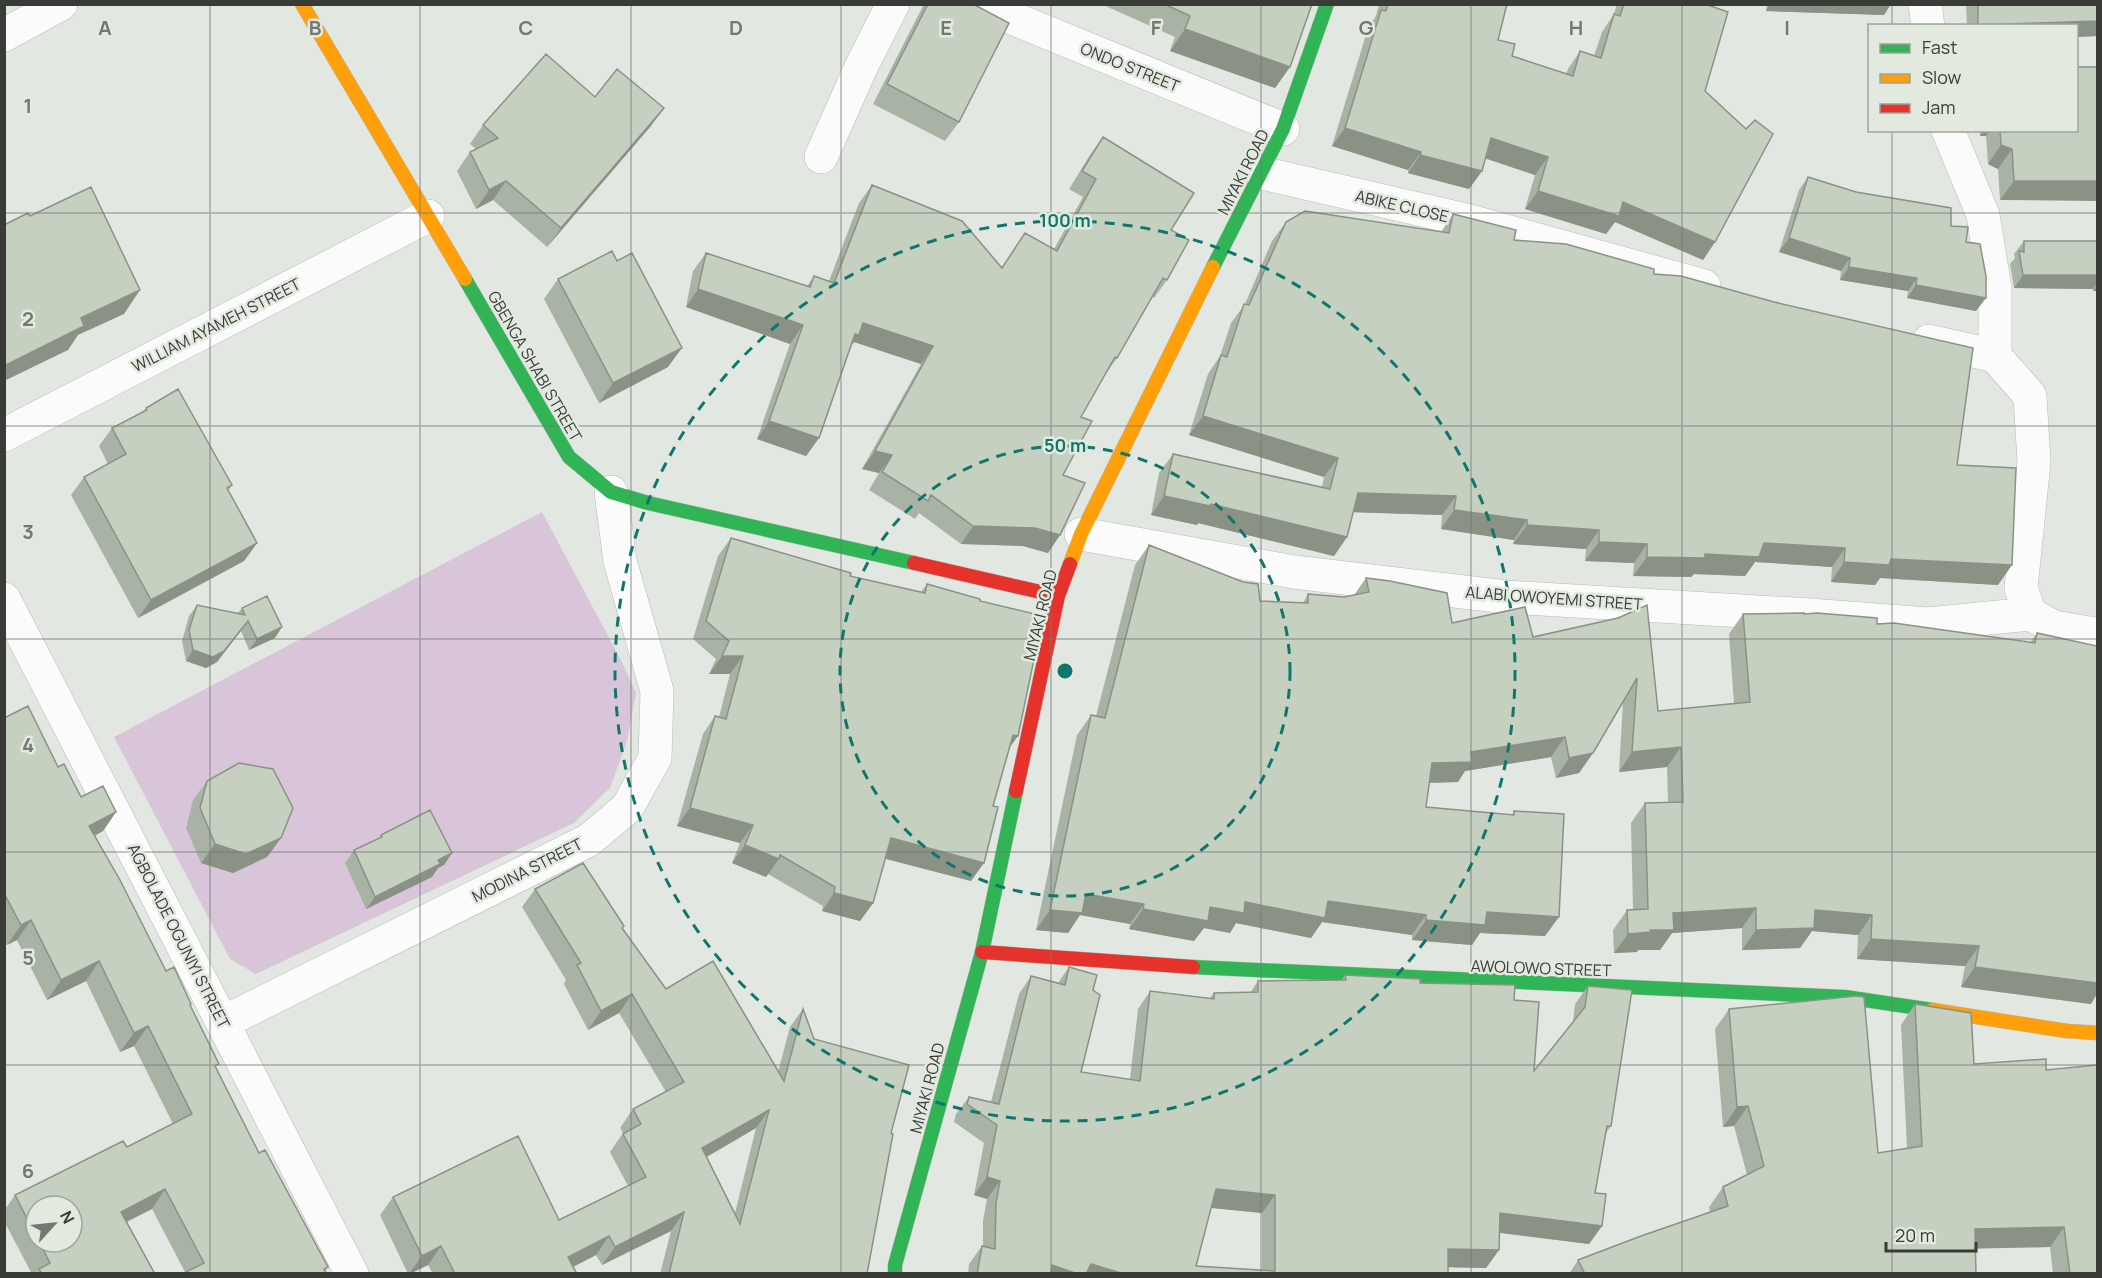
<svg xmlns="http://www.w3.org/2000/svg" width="2102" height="1278" font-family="Manrope,sans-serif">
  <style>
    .green { fill: #d9c5da }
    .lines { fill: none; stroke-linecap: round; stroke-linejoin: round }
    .street-casing { stroke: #b8bbb7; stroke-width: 34 }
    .fast-casing { stroke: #b8bbb7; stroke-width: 15 }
    .slow-casing { stroke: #b8bbb7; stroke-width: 15 }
    .jam-casing { stroke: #b8bbb7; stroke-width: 15 }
    .street { stroke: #fbfbfb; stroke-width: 33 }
    .fast { stroke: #30b455; stroke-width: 14 }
    .slow { stroke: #ff9f0a; stroke-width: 14 }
    .jam { stroke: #e5322d; stroke-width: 14 }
    .wall { fill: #a9b3a5; fill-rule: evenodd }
    .shaded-wall { fill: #8a9286 }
    .building { fill: #c5d0c0; stroke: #8a9286; stroke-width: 1.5; fill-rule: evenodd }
    .grid { fill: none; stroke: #747772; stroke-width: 1.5; stroke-opacity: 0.55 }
    .ring { fill: none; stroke: #0f766e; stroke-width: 3; stroke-dasharray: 10 8 }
    .labels { text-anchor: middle; stroke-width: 5; stroke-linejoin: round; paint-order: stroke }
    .street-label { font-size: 16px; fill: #383b36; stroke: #e2eadf }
    .grid-label { font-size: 20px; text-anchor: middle; font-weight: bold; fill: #747772; stroke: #e2eadf; stroke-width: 5; stroke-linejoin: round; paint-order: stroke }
    .centre { fill: #0f766e; stroke: #e2eadf; stroke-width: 3 }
    .ring-label { font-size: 18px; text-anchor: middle; font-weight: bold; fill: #0f766e; stroke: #e2eadf; stroke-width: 5; stroke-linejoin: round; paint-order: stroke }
  </style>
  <rect width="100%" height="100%" fill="#e3e7e2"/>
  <path class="green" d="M542,512L623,664L636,693L627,741L610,788L574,823L256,974L230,959L114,737Z"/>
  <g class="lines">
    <defs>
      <path id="street" d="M978,4L1283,129
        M1925,4L1928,26
        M4,35L61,4
        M1948,130L1983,215L1995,288V356L2030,396L2034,462L2021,588L2030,614L2054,627L2095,634L2098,639
        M821,157L862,65L893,4
        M1262,173L1466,220L1704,286
        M1929,341L1995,356
        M4,435L428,216
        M1081,534L1294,572L1506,597L1810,615L1928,624L2030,614
        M4,599L352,1274
        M224,1022L589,840L627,808L655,758L657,691L620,561L611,492"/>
      <path id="fast" d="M1213,267L1283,129L1327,4
        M465,279L569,457L611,492L648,503L914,563
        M1193,967L1845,997L1932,1010
        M895,1274V1265L982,952L1016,791"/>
      <path id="slow" d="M302,4L465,279
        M1070,564L1081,534L1213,267
        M1932,1010L2067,1031L2098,1033"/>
      <path id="jam" d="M914,563L1058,596
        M1016,791L1058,596L1070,564
        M982,952L1193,967"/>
    </defs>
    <use href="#street" class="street-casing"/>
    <use href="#fast" class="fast-casing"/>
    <use href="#slow" class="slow-casing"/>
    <use href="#jam" class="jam-casing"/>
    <use href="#street" class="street"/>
    <use href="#fast" class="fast"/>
    <use href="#slow" class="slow"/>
    <use href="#jam" class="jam"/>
  </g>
  <path class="wall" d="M924,4H973L959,122L945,141L873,104Z
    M1101,4H1312L1290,67L1275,88L1170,51L1175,37Z
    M1379,4H1507L1498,40L1512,56L1566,74L1568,69L1580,51L1594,56L1602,32L1614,14L1617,4H1705V91L1715,242L1703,260L1615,222L1606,234L1525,209L1535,175L1485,158L1482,171L1469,189L1408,173V170L1332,146L1368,28L1376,16Z
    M1767,4H1891L1884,15L1766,11Z
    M1966,4H2097V36L2076,37V26H1967Z
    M595,97L664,108L650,127L547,247L493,200L476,209L457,171L470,152L476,149L470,144L483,125Z
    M1980,130H2076L2000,200L1998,169L1988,164L1986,136H1980Z
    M1103,137L1171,230L1167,280L1154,298L1152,297L1117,358L1104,376L1081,417L1063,475L1060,535L1048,553L1023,546L961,544L919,513L915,519L869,490L879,473L862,469L921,364L854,342L851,346L819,438L806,456L757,439L790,344L686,307L693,271L706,253L807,286L814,276L829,281L859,203L872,185L1002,267L1054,249L1083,197L1069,189L1090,155Z
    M1808,177L1951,226L1966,242L1976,311L1907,298L1908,291L1840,280L1841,271L1779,252L1799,190Z
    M1453,214L1514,240L1654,274L1957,465L1998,585L1880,578L1875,585L1831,582L1832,567L1755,562L1745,576L1694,574L1691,577L1633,576L1634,563L1585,561L1586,549L1513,544L1514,540L1441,529L1442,515L1353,512L1347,537L1334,556L1198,523L1197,525L1151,515L1159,473L1173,454L1322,487L1324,477L1189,435L1208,374L1220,356L1231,323L1245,304L1272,241L1286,222L1441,232Z
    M2097,238V291H2093V289L2014,288L2010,264L2015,258L2014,254L2024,241H2095Z
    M558,279L668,367L599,403L544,299Z
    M146,408L232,485L228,491L257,543L244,561L138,618L71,495L84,477L108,464L99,446L112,428L143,411Z
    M731,538L850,576L921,592L927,584L980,601L1010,748L971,881L885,858L873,903L860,921L822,911L823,906L768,874L766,877L732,863L740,843L677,826L703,734L715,716L719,717L730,674H709L716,659L693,639L718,556Z
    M1149,545L1260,601L1303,603L1308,594L1344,597L1354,595L1366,578L1452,623L1533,637L1618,618L1658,711L1734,703L1729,634L1743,614H1804L2030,643L2037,633L2091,1004L1961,987L1965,966L1857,959L1858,935L1812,931L1800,948L1742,950V928L1672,933L1660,950H1638L1637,952L1614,953L1613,930L1627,910L1633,909L1631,823L1645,803L1668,802L1667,767L1619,772L1623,702L1593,753L1579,773L1556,778L1551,757L1465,771L1458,782L1429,783L1426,807L1512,815L1514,811L1545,936L1480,933L1472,945L1412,940V935L1322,922L1311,938L1236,923L1230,933L1204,928L1194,941L1129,929L1130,924L1080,915L1068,933L1036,930L1077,735L1091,715L1096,716L1135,565Z
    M197,605L238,613L242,608L275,638L249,650L241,631L217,662L206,668L186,661L182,641L189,616Z
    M4,718L58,767L81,797L116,812L103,831L95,836L166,971L191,1004L190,1006L216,1069L259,1153L328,1267L325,1271L185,1272L152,1209L127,1222L155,1274H32L4,1221V1211L15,1195L127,1147L173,1124L134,1046L120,1052L86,981L47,1000L17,940L7,945L4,940ZM36,1206L72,1242H36Z
    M207,781L281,838L267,857L233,873L201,863L186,828L193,800Z
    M381,835L452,853L444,865L438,868L432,877L366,909L345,863L354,850L378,839Z
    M535,889L624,926L622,929L666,989L778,1072L790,1027L803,1009L814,1039L891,1133L867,1274H660L671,1231L602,1265L596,1255L573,1267L577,1274H433L428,1265L410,1274H408L380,1215L393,1197L559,1220L628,1186L610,1152L623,1133L620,1128L633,1109L666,1092L619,1013L588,1030L564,984L566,980L522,907ZM756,1128L735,1213L707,1157Z
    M1069,967L1093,990L1081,1072L1130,1079L1138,1009L1150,991L1210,998L1214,993H1250L1258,981L1342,980L1345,975L1420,983L1514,1000L1534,1071L1573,1022L1575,1004L1588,986L1611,1126L1606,1133L1595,1193L1602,1226L1589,1244L1499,1233V1250L1486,1268L1448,1267V1274H968L969,1264L982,1246L983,1247V1221L987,1199L974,1195L984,1143L954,1122L956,1114L969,1097L991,1102L1019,994L1031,976L1058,983ZM1211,1208L1262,1213V1270L1196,1266Z
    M1915,1004L1974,1064L2046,1070L2097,1274H2053L2050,1247L1975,1248L1976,1274H1569L1578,1260L1710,1212L1709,1207L1723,1187L1747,1175L1734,1126L1723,1127L1715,1029L1729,1009L1878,1153L1907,1148L1901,1025Z"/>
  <path class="shaded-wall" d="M1770,4H1891L1884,15L1766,11Z
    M2097,21V36L2076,37V26H1978V25Z
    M1185,29L1290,67L1275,88L1170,51Z
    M664,108L650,127L547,247L561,228Z
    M1345,128L1421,152L1408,170L1332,146Z
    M1984,130H1990L1986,136H1980Z
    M1491,138L1548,157L1535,175L1478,156Z
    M2001,145L2012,149L1998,169L1988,164Z
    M1420,155L1482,171L1469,189L1408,173Z
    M506,181L493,200L476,209L489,190Z
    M2014,181H2097V201L2000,200Z
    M1538,191L1623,202L1715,242L1703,260L1615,222L1606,234L1525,209Z
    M1789,238L1850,258L1841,271L1779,252Z
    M1849,267L1917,278L1908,291L1840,280Z
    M2023,275H2097V283L2093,289L2014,288Z
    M1916,285L1986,298L1976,311L1907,298Z
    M2097,285V291H2093Z
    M698,289L803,325L790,344L686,307Z
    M140,290L124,314L78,335L68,350L4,381V366L81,318Z
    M863,323L933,346L921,364L854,342L846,353L843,352Z
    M682,348L668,367L599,403L613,383Z
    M1203,416L1338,458L1324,477L1189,435Z
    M769,421L819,438L806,456L757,439Z
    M875,451L892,455L879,473L862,469Z
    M1358,493L1456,496L1442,515L1345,512Z
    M1164,496L1211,504L1347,537L1334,556L1198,523L1197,525L1151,515Z
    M1454,510L1527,520L1514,540L1441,529Z
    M1527,525L1599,530L1586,549L1513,544Z
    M973,526L1035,528L1060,535L1048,553L1023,546L961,544Z
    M1599,542L1647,544L1634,563L1585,561Z
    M257,543L244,561L138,618L151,600Z
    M1764,543L1845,548L1832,567L1755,562L1745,576L1694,574L1691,577L1633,576L1647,557L1705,554Z
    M1891,559L2012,565L1998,585L1880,578L1875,585L1831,582L1844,562Z
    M248,621L217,662L206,668L186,661L193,650Z
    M282,627L275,638L249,650L257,639Z
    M722,656H743L730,674H709Z
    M1013,735L1018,736L1005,754Z
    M1565,737L1551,757L1465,771L1458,782L1418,783L1432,763L1471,752Z
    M1681,747L1667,767L1619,772L1632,752Z
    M1593,753L1579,773L1556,778L1569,758Z
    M690,808L753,825L740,843L677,826Z
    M116,812L103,831L75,845L89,826Z
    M281,838L267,857L233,873L201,863L215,844Z
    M891,838L984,863L971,881L878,857Z
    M745,845L779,859L766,877L732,863Z
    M452,853L444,865L438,868L432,877L366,909L375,897Z
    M834,893L873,903L860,921L822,911Z
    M1086,894L1144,904L1130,924L1080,915L1068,933L1036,930L1050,910Z
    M1328,901L1426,915L1412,935L1322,922L1311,938L1236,923L1230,933L1204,928L1194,941L1129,929L1143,909L1210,907L1245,902Z
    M1756,908L1742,928L1672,933L1660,950H1638L1637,952L1614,953L1628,934L1650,930L1673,913Z
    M1815,910L1872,915L1858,935L1812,931L1800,948L1742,950L1756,930Z
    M1487,912L1559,917L1545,936L1480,933L1472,945L1412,940L1426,920Z
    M31,920L17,940L7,945L21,925Z
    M1871,939L1979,946L1965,966L1857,959Z
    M99,961L86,981L47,1000L61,980Z
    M1975,967L2097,983V994L2091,1004L1961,987Z
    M632,994L619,1013L588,1030L601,1011Z
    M148,1026L134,1046L120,1052L134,1033Z
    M1748,1106L1734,1126L1723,1127L1737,1107Z
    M769,1110L756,1128L689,1167L702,1148Z
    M987,1177L1000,1181L987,1199L974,1195Z
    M165,1189L152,1209L107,1231L121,1212Z
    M1216,1189L1275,1195L1262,1213L1203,1207Z
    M684,1212L671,1231L602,1265L615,1247Z
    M1500,1213L1602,1226L1589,1244L1487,1231Z
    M2064,1227L2050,1247L1961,1249L1975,1229Z
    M609,1236L596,1255L559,1274L568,1257Z
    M441,1246L428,1265L409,1274L422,1256Z
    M1448,1249L1499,1250L1486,1268L1435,1267Z
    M1091,1264L1124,1274H1084Z
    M1052,1265L1078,1274H1046Z"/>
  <path class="building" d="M928,4H973L1009,23L959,122L887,84Z
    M1164,4H1312L1290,67L1185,29L1190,16Z
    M1388,4H1507L1498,40L1515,44L1512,56L1573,76L1580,51L1601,58L1614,14L1620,16L1624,4H1705L1728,12L1705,91L1746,129L1755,120L1773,134L1715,242L1623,202L1619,216L1538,191L1548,157L1491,138L1482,171L1420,155L1421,152L1345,128L1381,10L1386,11Z
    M1978,4H2097V21L1978,25Z
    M546,54L595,97L617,69L664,108L561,228L506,181L489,190L470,152L498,138L483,125Z
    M2076,67H2097V181H2014L2012,149L2001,145L2000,130H2076Z
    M1103,137L1194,193L1171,230L1189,240L1167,280L1163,278L1117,358L1115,357L1081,417L1092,421L1063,475L1085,483L1060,535L1035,528L973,526L931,495L928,501L882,472L892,455L875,451L933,346L863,323L859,335L855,334L819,438L769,421L803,325L698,289L706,253L810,287L814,276L834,283L872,185L962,221L1002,268L1025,233L1057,251L1096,179L1082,171Z
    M1808,177L1856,192L1951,208V226L1968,227L1966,242L1980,244L1986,276V298L1916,285L1917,278L1849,267L1850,258L1789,238Z
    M91,187L140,290L81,318L84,326L4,366V225L28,213L30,216Z
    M1305,211L1449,233L1453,214L1516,230L1514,240L1566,244L1654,269V274L1681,276L1774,302L1973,348L1957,465L2016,468L2012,565L1891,559L1889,565L1844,562L1845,548L1764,543L1759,557L1705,554V558L1647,557V544L1599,542V530L1527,525V520L1454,510L1456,496L1358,493L1347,537L1211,504L1210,506L1164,496L1173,454L1330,489L1338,458L1203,416L1221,355L1227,357L1244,304L1249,305L1286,222Z
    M2024,241H2097V275H2023L2019,251L2024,252Z
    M612,251L617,261L632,253L682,348L613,383L558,279Z
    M178,389L232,485L227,488L257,543L151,600L84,477L126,454L112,428L147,410L146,408Z
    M731,538L851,573L850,576L925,593L927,584L980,599V601L1043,616L1018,736L1013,735L993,806L998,807L984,863L891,838L873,903L834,893L835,887L780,855L779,859L745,845L753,825L690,808L715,716L726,719L743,656H722L729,641L706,621Z
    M1149,545L1243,582L1258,584L1260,601L1308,603V594L1344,597L1369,592L1366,578L1390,581L1447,593L1452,623L1525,607L1533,637L1618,618L1647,605L1658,711L1750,702L1743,614L1804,613V614L1817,613L1877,618V624L1894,623L2035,643L2037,633L2097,646V983L1975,967L1979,946L1871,939L1872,915L1815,910L1814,928L1756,930V908L1673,913L1674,930H1650L1651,932L1628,934L1627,910L1648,909L1645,803L1683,802L1681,747L1632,752L1637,678L1593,753L1569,758L1565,737L1471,752L1472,762L1432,763L1426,807L1514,815V811L1564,814L1559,917L1487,912L1485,925L1426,920V915L1328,901L1325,918L1245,902L1244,913L1210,907L1208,921L1143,909L1144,904L1086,894L1082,913L1050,910L1091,715L1105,718Z
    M267,596L282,627L257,639L248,621L224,651L213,657L193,650L189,630L197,605L245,615L242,608Z
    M28,706L58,767L64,764L81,797L103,786L116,812L89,826L120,880L166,971L174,967L191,1004L190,1005L219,1064L215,1066L259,1153L265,1150L328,1267L324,1269L327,1274H182L204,1263L165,1189L121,1212L155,1274H42L39,1269L50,1263L39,1242H72V1206H36V1236L15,1195L123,1141L127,1147L192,1114L148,1026L134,1033L99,961L61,980L31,920L21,925L4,893V718Z
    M239,763L273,769L293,808L281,838L246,854L215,844L200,808L207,781Z
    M430,810L452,853L438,860L440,864L375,897L354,850L382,837L381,835Z
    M583,863L624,926L622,928L666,989L713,961L784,1081L803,1009L814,1039L909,1065L891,1133L893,1134L867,1274H669L684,1212L615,1247L609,1236L568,1257L577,1274H455L441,1246L422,1256L393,1197L518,1136L559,1220L646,1177L623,1134L641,1124L633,1109L684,1082L632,994L601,1011L577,965L581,963L535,889ZM769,1110L740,1224L702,1148Z
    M1069,967L1097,975L1093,990L1100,995L1081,1072L1140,1081L1150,991L1214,999V993L1258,992V981L1346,980L1345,975L1420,979V983L1515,985L1514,1000L1539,1002L1534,1071L1585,1007L1588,986L1632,990L1611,1126H1607L1595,1193L1606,1194L1602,1226L1500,1213L1499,1250L1448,1249V1273L1124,1274L1091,1264L1086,1274H1078L1052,1265L1051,1274H977L982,1246L995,1249L996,1203L1000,1181L987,1177L997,1125L967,1104L969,1097L999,1104L1031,976L1065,985ZM1216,1189L1275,1195V1271L1196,1266Z
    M1856,996L1864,997L1878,1153L1922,1146L1915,1004L1971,1013L1974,1064L2046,1059V1070L2097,1065V1274H2070L2064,1227L1975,1229L1976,1274H1585L1578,1260L1641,1236L1728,1206L1723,1187L1764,1166L1748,1106L1737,1107L1729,1009Z"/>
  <path class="grid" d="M210,4V1274M420,4V1274M631,4V1274M841,4V1274M1051,4V1274M1261,4V1274M1471,4V1274M1682,4V1274M1892,4V26M1892,130V1274M4,213H2098M4,426H2098M4,639H2098M4,852H2098M4,1065H2098"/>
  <g class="ring">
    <circle cx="1065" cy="671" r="225"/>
    <circle cx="1065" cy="671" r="450"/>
  </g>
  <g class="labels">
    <g class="street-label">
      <text transform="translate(1130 67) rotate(22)" y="6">ONDO STREET</text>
      <text transform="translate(1243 172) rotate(-63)" y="6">MIYAKI ROAD</text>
      <text transform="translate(1402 206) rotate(13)" y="6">ABIKE CLOSE</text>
      <text transform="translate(216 325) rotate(-27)" y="6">WILLIAM AYAMEH STREET</text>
      <text transform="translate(535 366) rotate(60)" y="6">GBENGA SHABI STREET</text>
      <text transform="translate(1554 598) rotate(4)" y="6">ALABI OWOYEMI STREET</text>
      <text transform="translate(1040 615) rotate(-76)" y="6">MIYAKI ROAD</text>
      <text transform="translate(527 870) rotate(-27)" y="6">MODINA STREET</text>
      <text transform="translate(179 936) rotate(63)" y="6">AGBOLADE OGUNIYI STREET</text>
      <text transform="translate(1541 968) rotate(2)" y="6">AWOLOWO STREET</text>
      <text transform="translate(927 1088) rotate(-75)" y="6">MIYAKI ROAD</text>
    </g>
  </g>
  <g class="grid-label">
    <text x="105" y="35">A</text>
    <text x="315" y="35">B</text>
    <text x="526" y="35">C</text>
    <text x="736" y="35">D</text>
    <text x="946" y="35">E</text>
    <text x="1156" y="35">F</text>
    <text x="1366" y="35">G</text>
    <text x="1576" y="35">H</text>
    <text x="1787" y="35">I</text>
    <text x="28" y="113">1</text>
    <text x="28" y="326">2</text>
    <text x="28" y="539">3</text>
    <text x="28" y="752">4</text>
    <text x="28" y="965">5</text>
    <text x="28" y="1178">6</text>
  </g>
  <circle cx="1065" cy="671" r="9" class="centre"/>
  <g class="ring-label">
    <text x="1065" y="227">100 m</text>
    <text x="1065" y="452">50 m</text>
  </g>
  <rect width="2102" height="1278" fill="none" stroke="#383b36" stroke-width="12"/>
  <rect x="1868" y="24" width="210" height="108" fill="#e2eadf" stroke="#9ea49b" stroke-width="1.5"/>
  <rect x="1880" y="44" width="30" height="9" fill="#30b455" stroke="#9ea49b" stroke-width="1.5"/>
  <text x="1922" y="54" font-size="18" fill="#383b36">Fast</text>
  <rect x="1880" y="74" width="30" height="9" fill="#ff9f0a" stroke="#9ea49b" stroke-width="1.5"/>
  <text x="1922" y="84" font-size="18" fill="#383b36">Slow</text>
  <rect x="1880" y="104" width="30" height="9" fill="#e5322d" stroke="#9ea49b" stroke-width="1.5"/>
  <text x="1922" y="114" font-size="18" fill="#383b36">Jam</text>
  <g transform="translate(54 1224) rotate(63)"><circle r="28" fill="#e2eadf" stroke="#9ea49b" stroke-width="1.5"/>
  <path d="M0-4.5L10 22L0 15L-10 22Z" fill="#747772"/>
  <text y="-9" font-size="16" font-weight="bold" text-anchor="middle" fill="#383b36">N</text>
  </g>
  <path d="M1886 1242v9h90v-9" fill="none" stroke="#383b36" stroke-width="3"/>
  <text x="1895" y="1242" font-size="18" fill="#383b36" stroke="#e2eadf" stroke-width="4.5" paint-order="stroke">20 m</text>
</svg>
